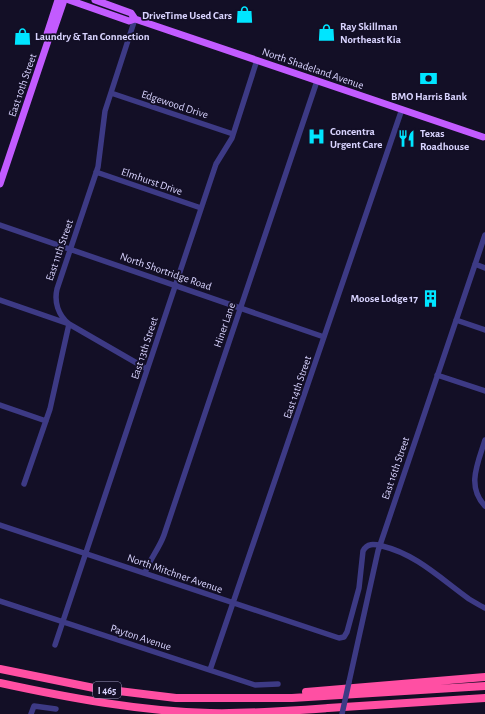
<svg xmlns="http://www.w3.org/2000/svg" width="485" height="714" font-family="'Alegreya Sans',sans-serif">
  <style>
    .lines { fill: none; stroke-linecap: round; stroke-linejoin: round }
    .minor { stroke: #3d3a85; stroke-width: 5.5 }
    .major { stroke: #c25bff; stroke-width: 7 }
    .highway { stroke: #ff4fa3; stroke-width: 8 }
    .minor-bridge { stroke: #3d3a85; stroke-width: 5.5 }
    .labels { text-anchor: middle; stroke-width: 3.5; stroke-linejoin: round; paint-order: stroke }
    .shield { fill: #130f26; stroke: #9e99be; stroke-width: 1 }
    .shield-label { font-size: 10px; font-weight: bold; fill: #d9d4ff }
    .poi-label { font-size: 11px; font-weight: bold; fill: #d9d4ff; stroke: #130f26; text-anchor: start }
    .street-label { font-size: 11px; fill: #d9d4ff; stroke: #130f26 }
  </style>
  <rect width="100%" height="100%" fill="#130f26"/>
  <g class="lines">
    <path class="minor" d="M111,93L233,134
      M96,172L201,208
      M0,225L324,337
      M475,264L485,268
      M0,300L69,324L147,369
      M456,320L485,330
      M437,375L485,391
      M0,405L46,421
      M485,440C478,463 466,486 485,506
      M24,484L50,409L69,324C58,315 54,302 57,289L98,167L105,111L135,19
      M0,525L339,638L344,637L347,632L359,588L363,551C367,543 374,544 382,546C416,554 441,579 469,599C474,602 479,605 485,608
      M145,573C149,560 159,549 164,535L317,81
      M0,601L255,685L278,684
      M55,645L216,164L232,138L257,60
      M210,670L402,109
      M349,682L378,551L485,235
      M31,714L34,706L56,709"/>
    <path class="major" d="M69,0L129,21L135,19L483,137
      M95,0L131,13L135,19
      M49,38L47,34L58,0
      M0,184L49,38L52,35L64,0"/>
    <path class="highway" d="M0,669L94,688L176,698H292L485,686
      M0,683C69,698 139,711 210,713C249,714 288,711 328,708C380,705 433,701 485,698
      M306,692L485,677"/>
    <path class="minor-bridge" d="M342,714L349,682"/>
  </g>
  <defs>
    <symbol id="shop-bare" viewBox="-9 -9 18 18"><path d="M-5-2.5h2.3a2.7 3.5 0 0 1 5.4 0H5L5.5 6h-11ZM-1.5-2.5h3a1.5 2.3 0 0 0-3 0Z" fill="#00e5ff" stroke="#130f26" stroke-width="2.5" paint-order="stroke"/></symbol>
    <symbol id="bank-bare" viewBox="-9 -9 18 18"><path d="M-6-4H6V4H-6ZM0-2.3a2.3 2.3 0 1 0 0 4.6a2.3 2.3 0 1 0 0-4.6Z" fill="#00e5ff" stroke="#130f26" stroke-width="2.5" paint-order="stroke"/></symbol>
    <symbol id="hospital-bare" viewBox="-9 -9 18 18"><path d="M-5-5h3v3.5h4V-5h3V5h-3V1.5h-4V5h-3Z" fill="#00e5ff" stroke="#130f26" stroke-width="2.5" paint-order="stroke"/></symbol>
    <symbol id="restaurant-bare" viewBox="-9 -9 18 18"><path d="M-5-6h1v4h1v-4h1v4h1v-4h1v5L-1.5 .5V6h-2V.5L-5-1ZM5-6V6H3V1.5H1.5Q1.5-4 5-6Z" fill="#00e5ff" stroke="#130f26" stroke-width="2.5" paint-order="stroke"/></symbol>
    <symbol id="building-bare" viewBox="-9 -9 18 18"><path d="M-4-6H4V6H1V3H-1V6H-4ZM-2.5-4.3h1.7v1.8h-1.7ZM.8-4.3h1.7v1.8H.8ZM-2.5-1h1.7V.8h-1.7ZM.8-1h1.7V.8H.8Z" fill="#00e5ff" stroke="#130f26" stroke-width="2.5" paint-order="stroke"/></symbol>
  </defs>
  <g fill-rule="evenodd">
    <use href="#shop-bare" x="232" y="2" width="25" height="25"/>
    <use href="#shop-bare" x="314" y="20" width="25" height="25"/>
    <use href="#shop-bare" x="10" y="24" width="25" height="25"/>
    <use href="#bank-bare" x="416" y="66" width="25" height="25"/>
    <use href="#hospital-bare" x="304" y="124" width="25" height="25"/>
    <use href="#restaurant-bare" x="394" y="126" width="25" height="25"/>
    <use href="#building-bare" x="418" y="286" width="25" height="25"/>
  </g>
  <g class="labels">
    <rect class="shield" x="93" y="682" width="28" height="16" rx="3"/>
    <g class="shield-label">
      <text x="107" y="694">I 465</text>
    </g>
    <g class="poi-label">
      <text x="232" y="19" text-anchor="end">DriveTime Used Cars</text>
      <text x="340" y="30">Ray Skillman<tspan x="340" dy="13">Northeast Kia</tspan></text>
      <text x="35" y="40">Laundry &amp; Tan Connection</text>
      <text x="429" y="100" text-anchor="middle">BMO Harris Bank</text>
      <text x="330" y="135">Concentra<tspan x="330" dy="13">Urgent Care</tspan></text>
      <text x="420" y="137">Texas<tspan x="420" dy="13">Roadhouse</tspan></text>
      <text x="418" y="302" text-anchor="end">Moose Lodge 17</text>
    </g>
    <g class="street-label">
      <text transform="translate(313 68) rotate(19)" y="4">North Shadeland Avenue</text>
      <text transform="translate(22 85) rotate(-71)" y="4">East 10th Street</text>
      <text transform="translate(175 104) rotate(18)" y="4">Edgewood Drive</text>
      <text transform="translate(152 181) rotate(19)" y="4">Elmhurst Drive</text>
      <text transform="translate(59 250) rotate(-71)" y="4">East 11th Street</text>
      <text transform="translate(166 271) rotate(19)" y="4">North Shortridge Road</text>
      <text transform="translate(224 325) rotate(-71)" y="4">Hiner Lane</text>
      <text transform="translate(144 348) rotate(-72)" y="4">East 13th Street</text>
      <text transform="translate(297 387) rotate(-71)" y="4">East 14th Street</text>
      <text transform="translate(395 468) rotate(-71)" y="4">East 16th Street</text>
      <text transform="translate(175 573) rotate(19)" y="4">North Mitchner Avenue</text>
      <text transform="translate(141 637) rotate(18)" y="4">Payton Avenue</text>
    </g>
  </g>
</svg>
